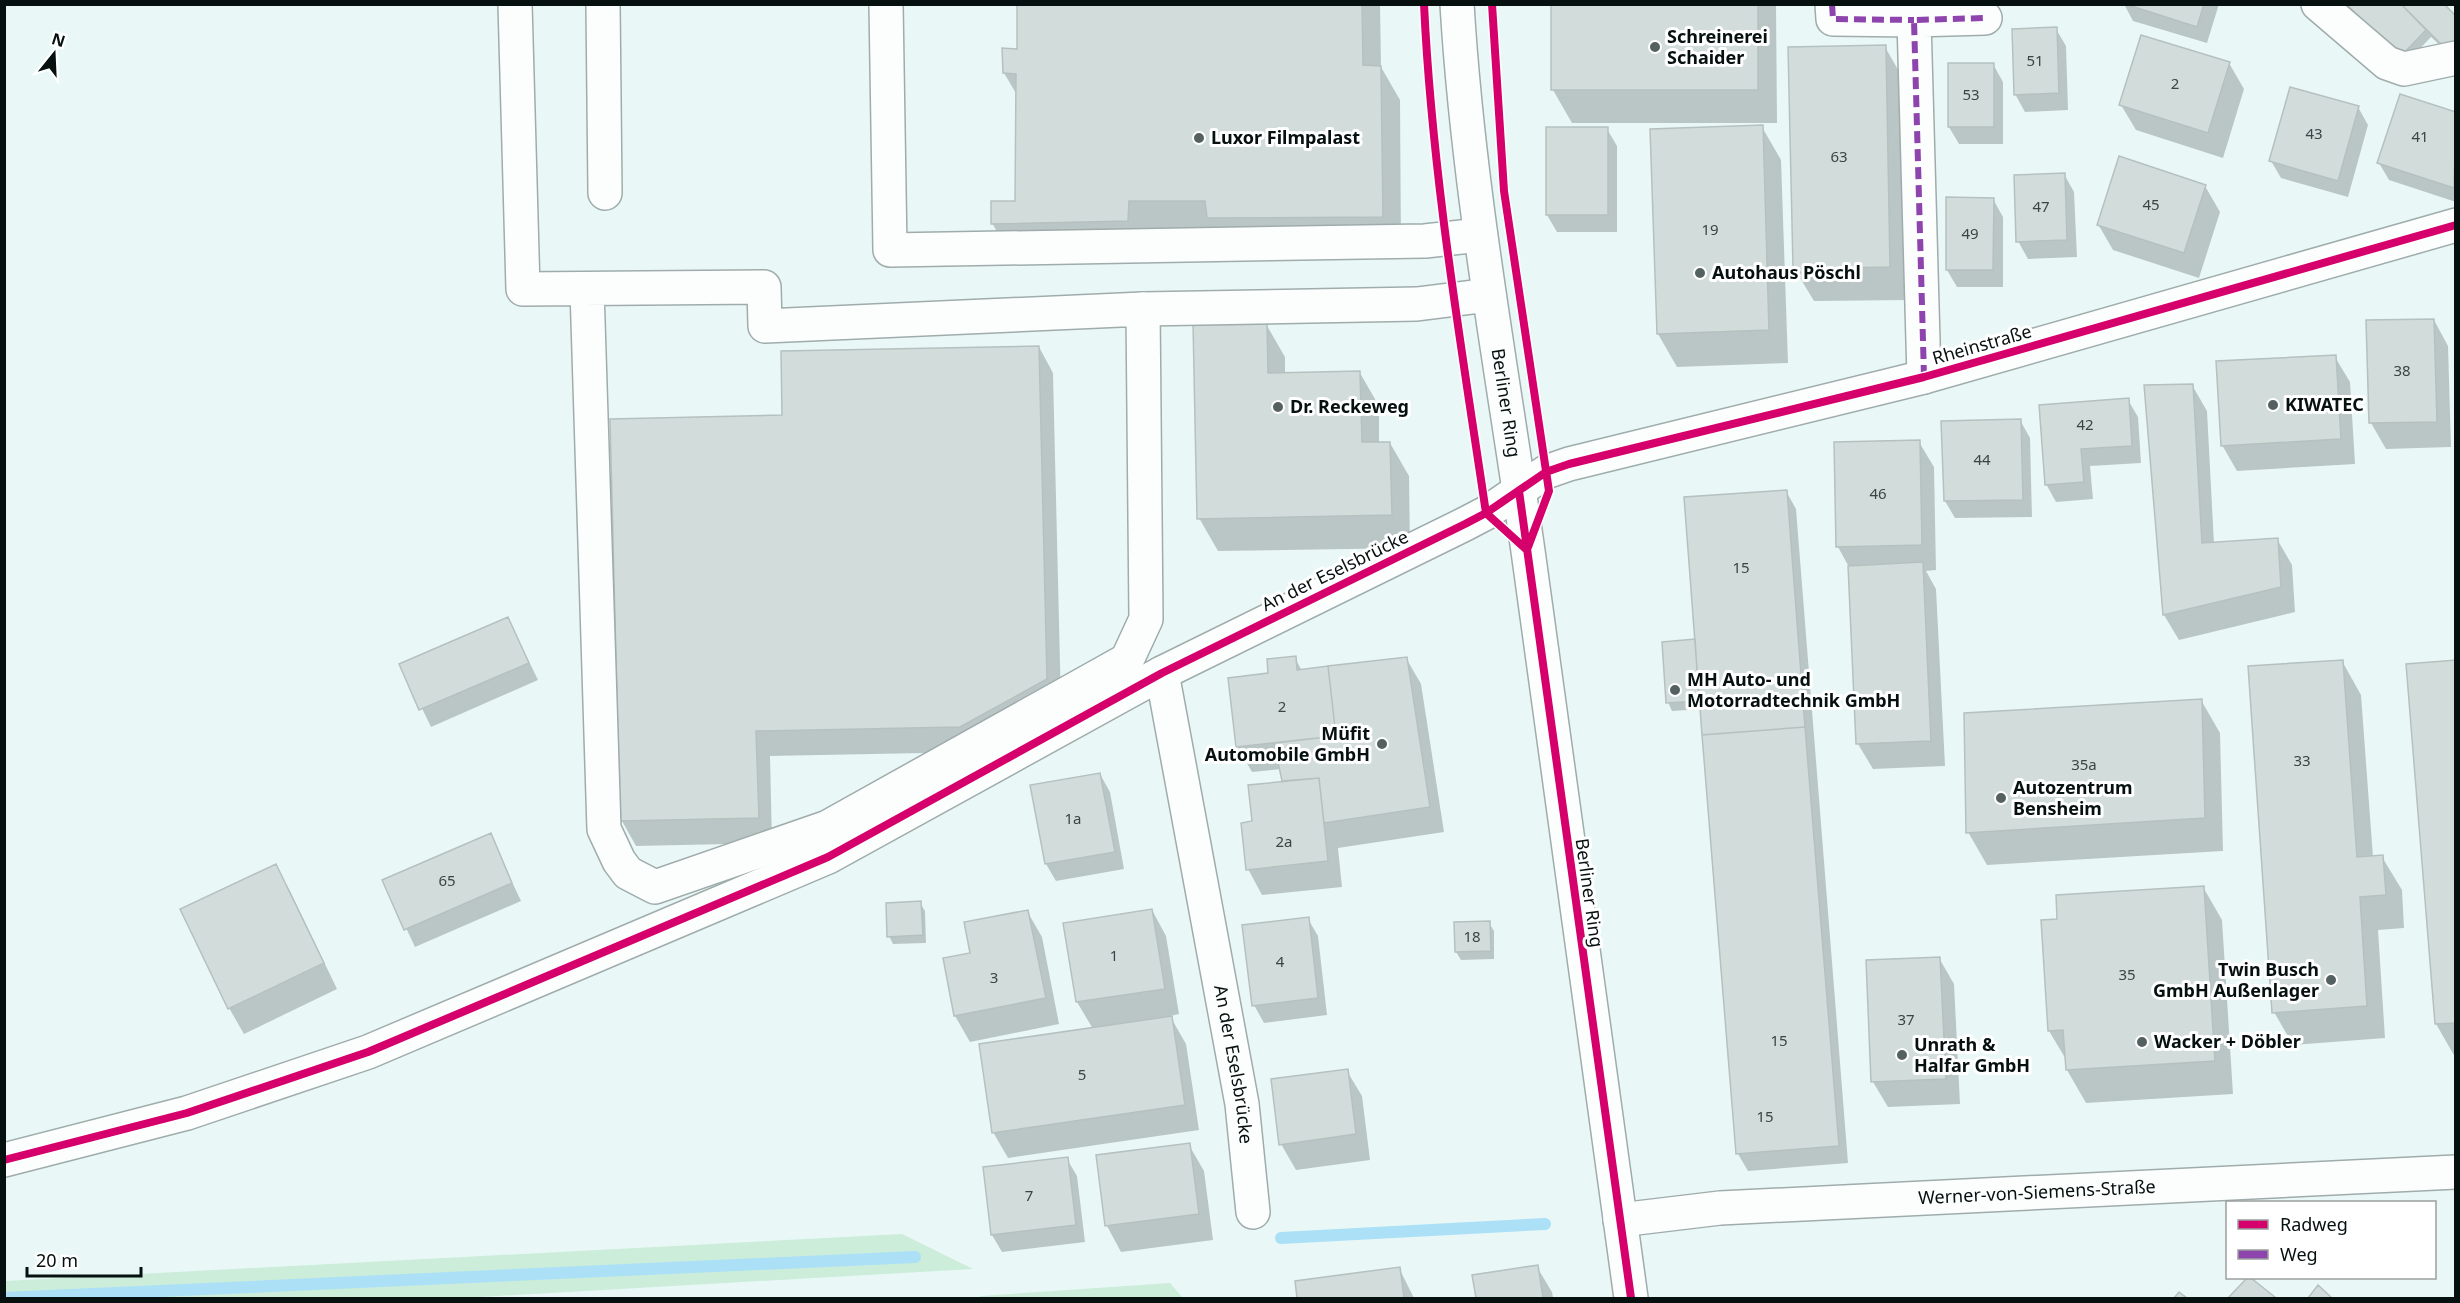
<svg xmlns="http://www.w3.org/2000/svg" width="2460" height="1303" font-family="'Noto Sans',sans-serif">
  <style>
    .green { fill: #ccedda }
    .shadow { fill: #0003 }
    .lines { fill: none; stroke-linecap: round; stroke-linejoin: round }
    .stream { stroke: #abe0f6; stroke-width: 12 }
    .building { fill: #d1dcdb; stroke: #b5c1bf; stroke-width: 1.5 }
    .minor-casing { stroke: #9facab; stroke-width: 36 }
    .minor { stroke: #fcfefe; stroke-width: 33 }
    .quiet { stroke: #8e44ad; stroke-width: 6; stroke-dasharray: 12 6; stroke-linecap: butt }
    .cycleway-casing { stroke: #fff; stroke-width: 11 }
    .cycleway { stroke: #d6006c; stroke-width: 8 }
    .poi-dot { fill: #556160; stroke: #fff; stroke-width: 2 }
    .labels { text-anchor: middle; stroke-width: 6; stroke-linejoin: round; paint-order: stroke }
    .number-label { font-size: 15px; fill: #3a4544 }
    .poi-label { font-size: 18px; font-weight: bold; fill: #05100f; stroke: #fff; text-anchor: start }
    .street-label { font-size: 18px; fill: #05100f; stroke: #fff }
  </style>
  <rect width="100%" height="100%" fill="#e9f8f7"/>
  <path class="green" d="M902,1234L973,1269L462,1298H5V1281Z
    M1170,1283L1183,1298H980V1296Z"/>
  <path class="shadow" d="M1018,4H1380L1381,67L1400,100L1401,250L1011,256L992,223L1016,202L1017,95L1004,73L1018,50Z
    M1553,4H1776L1777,123H1572L1553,90Z
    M2124,4H2219L2207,43L2133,21Z
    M2344,4H2442L2455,59L2431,37L2405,64Z
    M2056,29L2066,46L2068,110L2025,112L2015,94Z
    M1885,47L1904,80L1909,300L1814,301L1794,268Z
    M2229,63L2244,89L2223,158L2136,130L2121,105Z
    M1993,64L2003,82V144H1959L1949,127V65Z
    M2358,107L2368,125L2348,197L2281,178L2271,161Z
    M2456,114V202L2389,180L2379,163Z
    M1762,127L1781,160L1788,363L1677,367L1658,334Z
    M1607,129L1617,146V232H1557L1547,215Z
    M2064,174L2074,192L2077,257L2028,259L2018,241Z
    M2205,186L2220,212L2199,278L2113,250L2098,224Z
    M1993,199L2003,217V287H1957L1947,270Z
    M2434,320L2448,346L2451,447L2386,449L2371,423Z
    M1266,324L1285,357V374L1360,373L1379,406V443H1390L1409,476L1410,548L1218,551L1199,518Z
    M1039,347L1053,373L1061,705L975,752L770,756L772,843L636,846L622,821L784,416Z
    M2335,357L2350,382L2355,464L2237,471L2222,445Z
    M2192,385L2207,411L2214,544L2277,539L2292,565L2295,612L2179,640L2164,615L2146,386Z
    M2128,400L2138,417L2141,463L2090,466L2093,499L2056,502L2046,484Z
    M2020,420L2030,438L2032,517L1955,518L1945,501Z
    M1919,442L1934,467L1936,570L1926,571L1936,589L1945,766L1873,769L1858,744L1849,567L1838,547Z
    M1786,491L1796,509L1848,1163L1748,1171L1738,1154L1703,709L1672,711L1668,702Z
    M508,618L538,680L431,727L401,665Z
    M1295,658L1302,671L1406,658L1421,684L1444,832L1338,848L1342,887L1262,895L1248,869L1254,823L1284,783L1281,769L1252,772L1237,746L1270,674Z
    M2342,661L2361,695L2373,857H2382L2402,890L2404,928L2378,930L2385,1038L2293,1045L2274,1012Z
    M2456,661V1057H2455L2436,1024Z
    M2201,700L2220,733L2223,851L1987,865L1968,832Z
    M1100,774L1110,792L1124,869L1056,881L1046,864L1032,787Z
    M490,835L521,901L415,947L384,881Z
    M275,866L290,891L337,989L244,1034L229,1008Z
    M2203,887L2222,920L2233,1094L2086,1103L2067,1070V1061L2049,1031L2059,920Z
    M920,903L925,911L926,943L893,944L889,936Z
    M1152,910L1166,936L1179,1014L1170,1016L1186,1044L1199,1130L1008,1158L993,1132L1093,1029L1077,1002L1065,924Z
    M1027,911L1042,937L1059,1024L970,1042L955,1016L944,959L972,954Z
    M1308,919L1318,936L1327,1015L1264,1023L1254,1005Z
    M1489,923L1494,931V959L1461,960L1456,952Z
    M1939,958L1954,984L1960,1104L1888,1107L1873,1082Z
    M1347,1071L1362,1096L1370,1160L1296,1170L1281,1144Z
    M1189,1145L1204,1171L1213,1240L1121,1252L1107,1226L1097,1157Z
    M1067,1159L1077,1176L1085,1242L1002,1252L992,1235L984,1169Z
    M1537,1267L1552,1292L1553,1298H1477L1474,1276Z
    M1399,1268L1414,1298H1299L1296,1282Z
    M2249,1278L2274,1298H2230Z"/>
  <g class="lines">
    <path class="stream" d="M1281,1238L1545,1224
      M4,1298L915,1257"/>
  </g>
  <path class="building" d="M1017,4H1362L1363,65L1381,66L1383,217L1207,218L1205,201H1129L1128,221L991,224V201H1015L1016,74L1003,73L1002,48L1017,49Z
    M1551,4H1758V90H1551Z
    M2125,4H2204L2197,27Z
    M2346,4H2401L2426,30L2400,57Z
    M2401,4H2444L2456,16V46L2449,52Z
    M2057,27L2059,93L2014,95L2012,29Z
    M2141,35L2230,62L2208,133L2119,105Z
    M1886,45L1890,267L1793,269L1788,47Z
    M1948,63H1994V127H1948Z
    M2290,87L2359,106L2338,181L2269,161Z
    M2400,94L2456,112L2454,188L2377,163Z
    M1763,125L1769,330L1657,334L1650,129Z
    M1546,127H1608V215H1546Z
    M2119,156L2206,185L2184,253L2097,225Z
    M2065,173L2067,240L2016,242L2014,175Z
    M1946,197L1994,198L1993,270H1946Z
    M2434,319L2437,422L2369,423L2366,320Z
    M1267,323L1268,373L1360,371L1362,442H1390L1392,515L1197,519L1193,324Z
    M1039,346L1047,679L960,727L756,731L759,818L620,821L610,419L782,415L781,351Z
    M2336,355L2341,439L2221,446L2216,361Z
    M2193,384L2202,543L2278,538L2281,587L2163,615L2144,385Z
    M2129,398L2132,446L2081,449L2084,482L2045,485L2039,405Z
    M2021,419L2023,500L1944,501L1941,421Z
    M1920,440L1922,545L1836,547L1834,442Z
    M1787,490L1805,727L1702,735L1684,497Z
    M1923,562L1931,741L1856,744L1848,566Z
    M508,617L529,663L419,710L399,664Z
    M1695,639L1699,701L1666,703L1662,642Z
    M1296,656L1297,670L1328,666L1336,736L1236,747L1228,678L1268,673L1267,659Z
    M1407,657L1430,807L1324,823L1319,778L1282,781L1274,743L1336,736L1328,666Z
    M2343,660L2357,857L2383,855L2386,895L2360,897L2367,1006L2272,1013L2248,666Z
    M2456,660V1023L2435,1024L2406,664Z
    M2202,699L2205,818L1966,833L1964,713Z
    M1805,727L1839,1146L1736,1154L1702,735Z
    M1100,773L1115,852L1045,864L1030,785Z
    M1319,778L1328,861L1246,870L1241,823L1252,821L1248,785Z
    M491,833L512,883L404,930L382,880Z
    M276,864L324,963L228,1009L180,909Z
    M2204,886L2215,1061L2066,1070L2063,1030L2048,1031L2041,920L2057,919L2056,895Z
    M921,901L923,935L887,937L886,903Z
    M1152,909L1165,989L1076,1002L1063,923Z
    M1028,910L1046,998L954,1016L943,958L970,953L964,922Z
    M1309,917L1318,998L1252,1006L1242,925Z
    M1490,921L1491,951L1455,952L1454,922Z
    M1940,957L1946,1079L1871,1082L1866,960Z
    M1172,1016L1185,1105L992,1133L979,1044Z
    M1348,1069L1356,1134L1279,1145L1271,1079Z
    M1190,1143L1199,1214L1105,1226L1096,1155Z
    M1068,1157L1076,1225L991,1235L983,1167Z
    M1538,1265L1543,1298H1476L1472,1275Z
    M1400,1267L1404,1298H1297L1295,1281Z
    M2247,1278H2251L2276,1298H2228Z
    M2318,1285L2332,1298H2308Z
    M2179,1292L2187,1298H2174Z"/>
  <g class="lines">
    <defs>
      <g id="minor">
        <path d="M515,4L523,289L764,287L765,326L1143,309L1146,619L1127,660L828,827L655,887L628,873L619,861L604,829L587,289"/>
        <path d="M603,4L605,193"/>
        <path d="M886,4L890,250L1425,241L1480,235"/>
        <path id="s1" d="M1457,4C1468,188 1502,369 1528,551C1563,800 1596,1049 1631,1298"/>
        <path d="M1832,4L1833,19L1914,20"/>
        <path d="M2318,4L2387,63L2404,69L2456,58"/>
        <path d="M1143,309L1417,304L1489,295"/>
        <path d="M1924,377L1914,20L1985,18"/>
        <path id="s2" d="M1162,673L1242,1104L1253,1212"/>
        <path d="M4,1160L187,1113L368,1052L828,857L1162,673L1465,524L1486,513L1546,472L1569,464L1924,377L2456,225"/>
        <path id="s3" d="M1620,1220L1720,1208L2456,1172"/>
      </g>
    </defs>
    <use href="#minor" class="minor-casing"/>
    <use href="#minor" class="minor"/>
    <path class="quiet" d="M1832,4L1833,19L1914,20
      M1924,377L1914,20L1985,18"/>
    <defs>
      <path id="cycleway" d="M1424,4C1432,175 1461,344 1486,513L1527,550
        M1492,4L1504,191L1549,491L1528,547
        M1519,491L1631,1298
        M4,1160L187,1113L368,1052L828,857L1162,673L1465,524L1486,513L1546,472L1569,464L1924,377L2456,225"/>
    </defs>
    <use href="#cycleway" class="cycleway-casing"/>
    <use href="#cycleway" class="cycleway"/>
  </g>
  <g class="poi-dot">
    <circle cx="1655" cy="47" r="6"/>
    <circle cx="1199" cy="138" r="6"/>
    <circle cx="1700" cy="273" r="6"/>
    <circle cx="2273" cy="405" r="6"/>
    <circle cx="1278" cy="407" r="6"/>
    <circle cx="1675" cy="690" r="6"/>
    <circle cx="1382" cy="744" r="6"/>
    <circle cx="2001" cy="798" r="6"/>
    <circle cx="2331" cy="980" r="6"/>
    <circle cx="2142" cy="1042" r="6"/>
    <circle cx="1902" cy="1055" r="6"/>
  </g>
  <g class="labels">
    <g class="number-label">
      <text x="2035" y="66">51</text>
      <text x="2175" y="89">2</text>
      <text x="1971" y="100">53</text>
      <text x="2314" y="139">43</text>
      <text x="2420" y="142">41</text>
      <text x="1839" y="162">63</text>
      <text x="2151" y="210">45</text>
      <text x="2041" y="212">47</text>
      <text x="1710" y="235">19</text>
      <text x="1970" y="239">49</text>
      <text x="2402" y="376">38</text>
      <text x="2085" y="430">42</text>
      <text x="1982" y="465">44</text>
      <text x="1878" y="499">46</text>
      <text x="1741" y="573">15</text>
      <text x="1282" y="712">2</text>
      <text x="2302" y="766">33</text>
      <text x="2084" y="770">35a</text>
      <text x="1073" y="824">1a</text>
      <text x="1284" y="847">2a</text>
      <text x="447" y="886">65</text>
      <text x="1472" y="942">18</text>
      <text x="1114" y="961">1</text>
      <text x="1280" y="967">4</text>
      <text x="2127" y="980">35</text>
      <text x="994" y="983">3</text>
      <text x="1906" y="1025">37</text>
      <text x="1779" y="1046">15</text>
      <text x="1082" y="1080">5</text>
      <text x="1765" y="1122">15</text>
      <text x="1029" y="1201">7</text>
    </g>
    <g class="poi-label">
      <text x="1667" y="43">Schreinerei<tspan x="1667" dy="21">Schaider</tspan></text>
      <text x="1211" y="144">Luxor Filmpalast</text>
      <text x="1712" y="279">Autohaus Pöschl</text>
      <text x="2285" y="411">KIWATEC</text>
      <text x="1290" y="413">Dr. Reckeweg</text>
      <text x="1687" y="686">MH Auto- und<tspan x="1687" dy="21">Motorradtechnik GmbH</tspan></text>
      <text x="1370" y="740" text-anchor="end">Müfit<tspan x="1370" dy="21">Automobile GmbH</tspan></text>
      <text x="2013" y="794">Autozentrum<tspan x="2013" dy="21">Bensheim</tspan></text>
      <text x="2319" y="976" text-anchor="end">Twin Busch<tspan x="2319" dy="21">GmbH Außenlager</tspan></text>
      <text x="2154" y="1048">Wacker + Döbler</text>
      <text x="1914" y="1051">Unrath &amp;<tspan x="1914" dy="21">Halfar GmbH</tspan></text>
    </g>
    <g class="street-label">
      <text transform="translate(1982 345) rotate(-16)" y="6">Rheinstraße</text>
      <text dy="6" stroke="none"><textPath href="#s1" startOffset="402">Berliner Ring</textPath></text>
      <text transform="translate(1335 571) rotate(-26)" y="6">An der Eselsbrücke</text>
      <text transform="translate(1589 893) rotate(82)" y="6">Berliner Ring</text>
      <text dy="6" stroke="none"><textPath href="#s2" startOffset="398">An der Eselsbrücke</textPath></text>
      <text dy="6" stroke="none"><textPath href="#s3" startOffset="418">Werner-von-Siemens-Straße</textPath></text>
    </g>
  </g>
  <rect width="2460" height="1303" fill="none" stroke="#05100f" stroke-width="12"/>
  <rect x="2226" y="1201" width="210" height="78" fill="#ffffff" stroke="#9b9f9f" stroke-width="1.5"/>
  <rect x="2238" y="1220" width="30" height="9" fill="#d6006c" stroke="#9b9f9f" stroke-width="1.5"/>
  <text x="2280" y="1231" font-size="18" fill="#05100f">Radweg</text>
  <rect x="2238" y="1250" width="30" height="9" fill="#8e44ad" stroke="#9b9f9f" stroke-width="1.5"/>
  <text x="2280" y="1261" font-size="18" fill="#05100f">Weg</text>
  <g transform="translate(54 54) rotate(18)" stroke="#ffffff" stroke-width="4.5" paint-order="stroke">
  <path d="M0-4.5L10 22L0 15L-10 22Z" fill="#05100f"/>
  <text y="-9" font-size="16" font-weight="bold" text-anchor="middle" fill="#05100f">N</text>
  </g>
  <path d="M27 1267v9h114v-9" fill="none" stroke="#05100f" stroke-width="3"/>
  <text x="36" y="1267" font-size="18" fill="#05100f" stroke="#ffffff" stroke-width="4.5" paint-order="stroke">20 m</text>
</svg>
